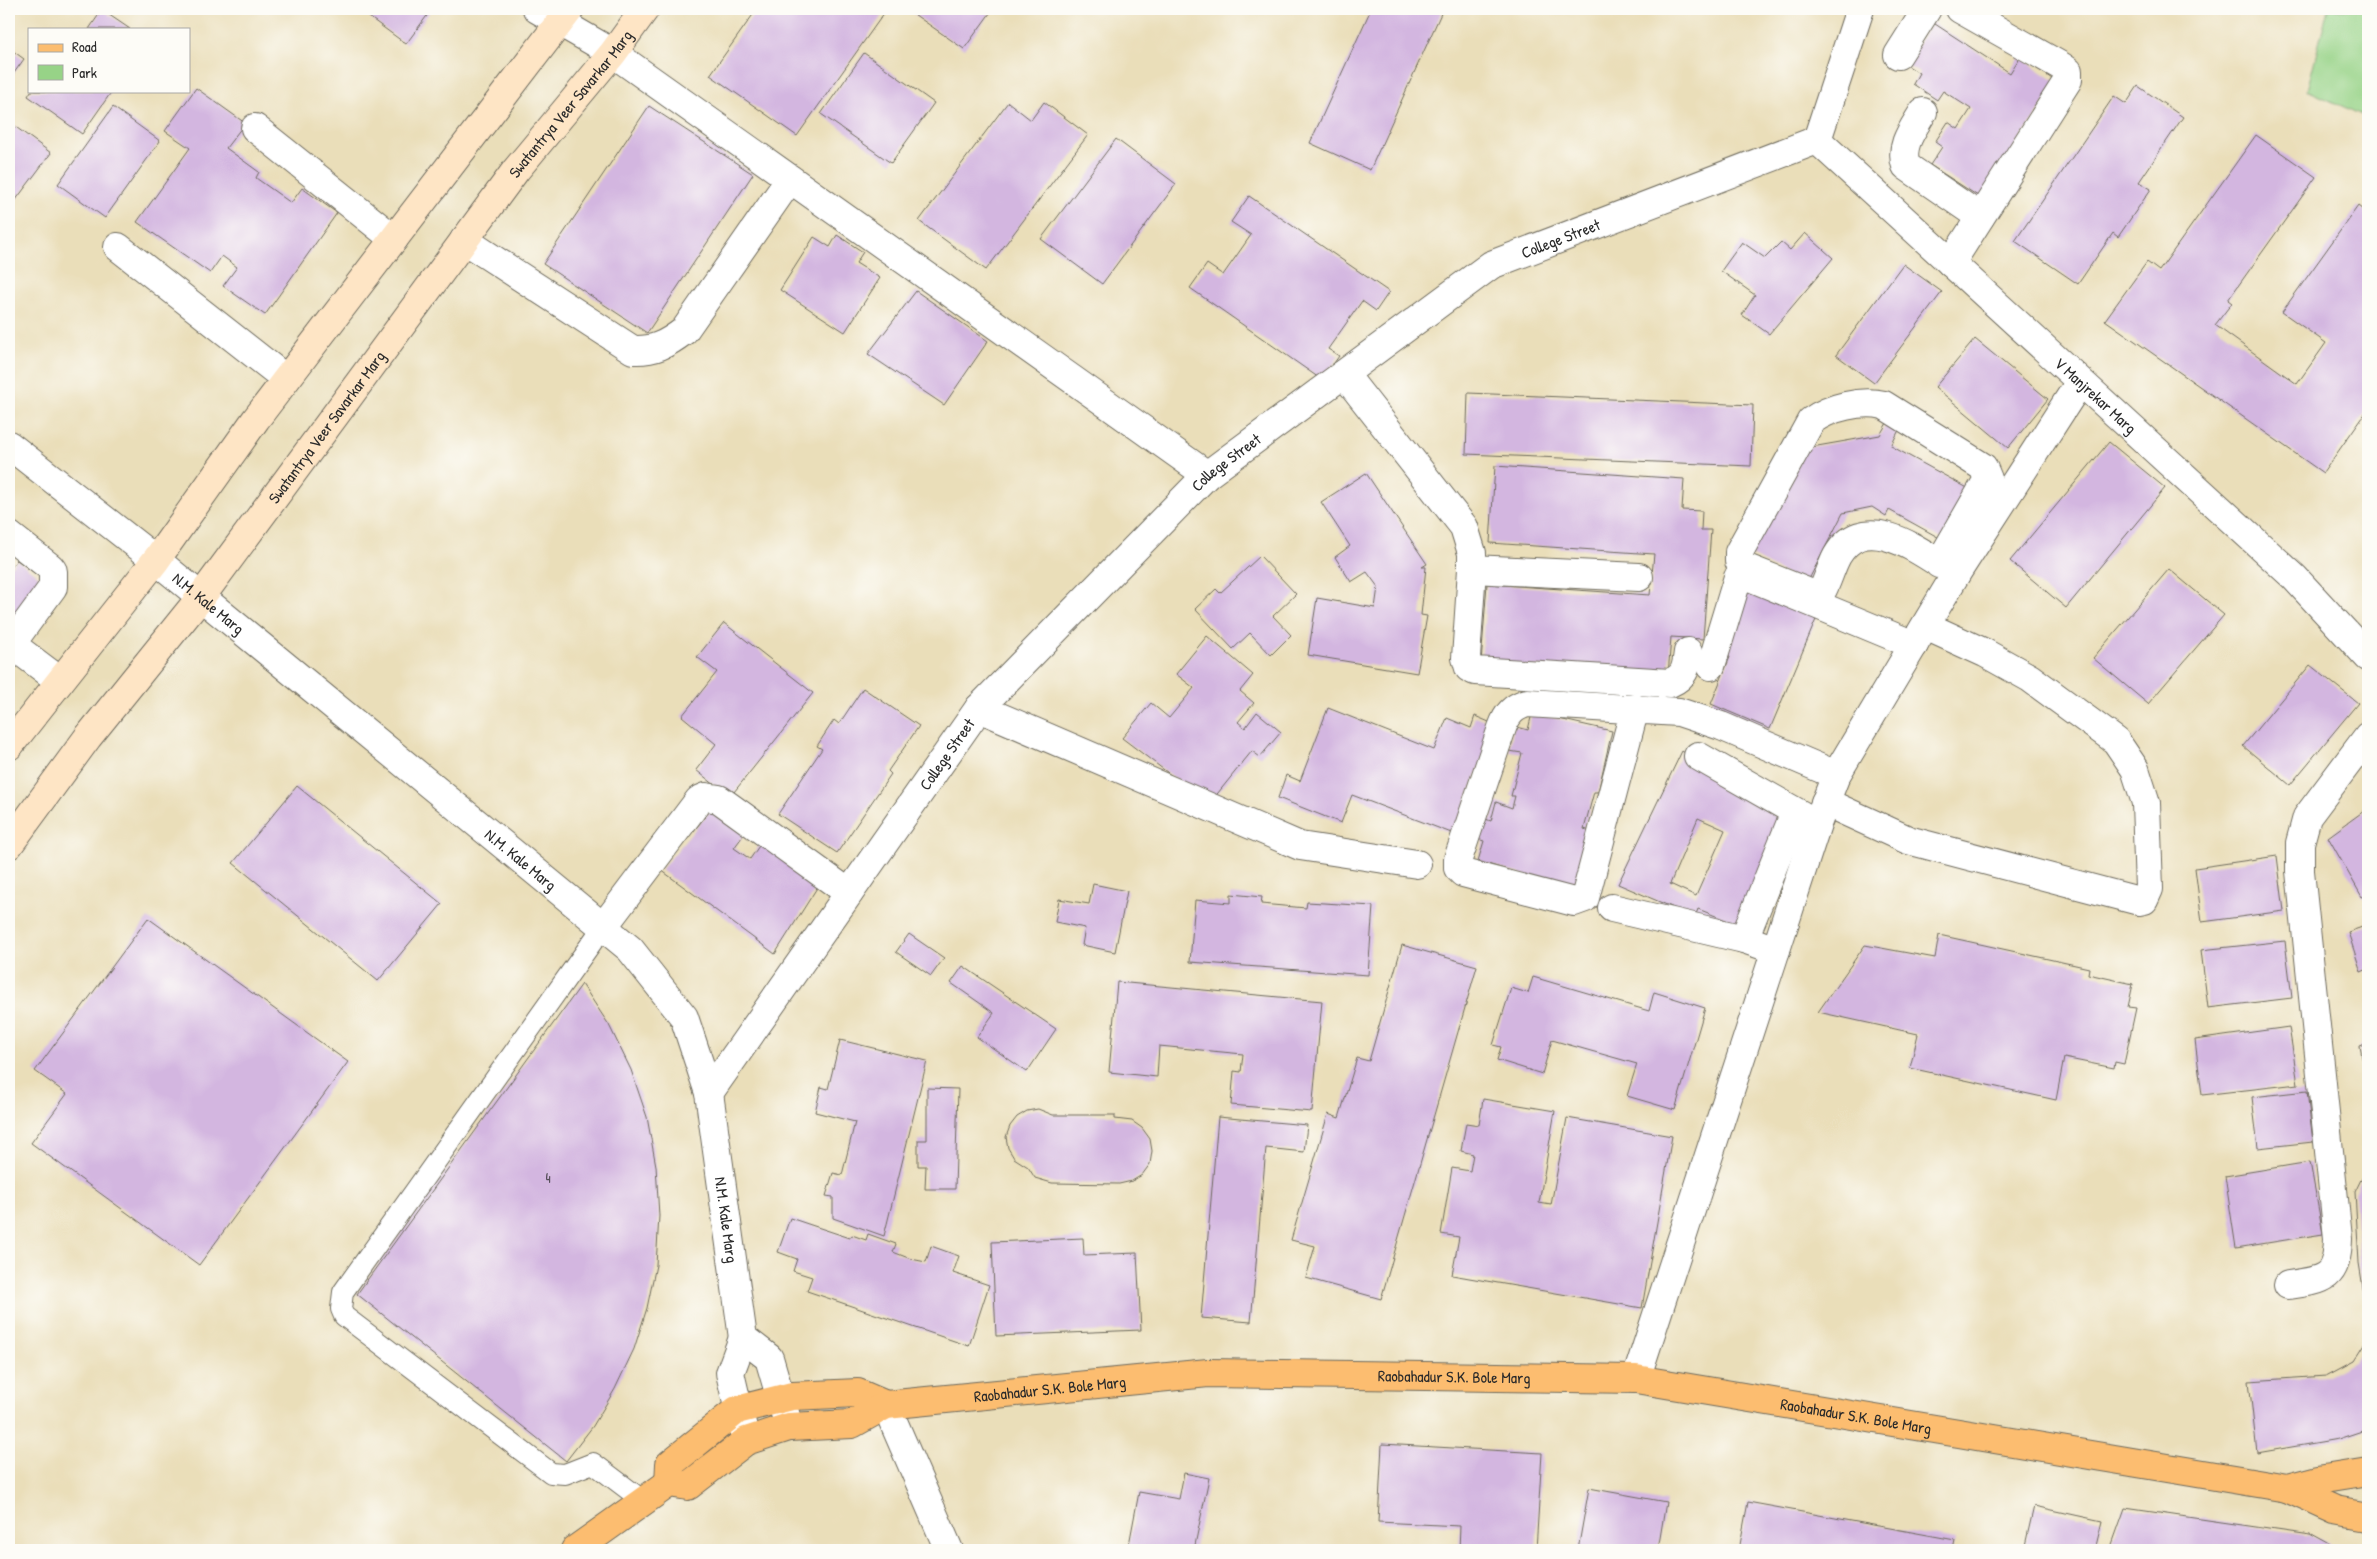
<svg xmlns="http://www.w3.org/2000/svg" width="2377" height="1559" font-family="'Patrick Hand',sans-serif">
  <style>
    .green { fill: #97d387; stroke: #617f59 }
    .building { fill: #d3b6e0; fill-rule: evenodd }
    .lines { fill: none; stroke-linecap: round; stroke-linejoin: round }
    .service-casing { stroke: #6e6a5d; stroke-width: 22 }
    .minor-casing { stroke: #6e6a5d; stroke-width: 30 }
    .tertiary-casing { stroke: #6e6a5d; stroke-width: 30 }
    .secondary-casing { stroke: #6e6a5d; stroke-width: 30 }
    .primary-casing { stroke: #6e6a5d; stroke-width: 30 }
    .service { stroke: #fff; stroke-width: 20 }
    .minor { stroke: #fff; stroke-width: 28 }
    .tertiary { stroke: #fff; stroke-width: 28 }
    .secondary { stroke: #fee5c5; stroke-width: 28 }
    .primary { stroke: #fcbd6f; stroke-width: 28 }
    .labels { text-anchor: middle; stroke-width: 4; stroke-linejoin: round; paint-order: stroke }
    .number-label { font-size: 14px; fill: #554e58 }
    .street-label { font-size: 16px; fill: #2b2b2b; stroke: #fdfcf7 }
  </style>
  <rect width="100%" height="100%" fill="#fdfcf7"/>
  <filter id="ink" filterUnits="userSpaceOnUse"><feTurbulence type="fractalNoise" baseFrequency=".02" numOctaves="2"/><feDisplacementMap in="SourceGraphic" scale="10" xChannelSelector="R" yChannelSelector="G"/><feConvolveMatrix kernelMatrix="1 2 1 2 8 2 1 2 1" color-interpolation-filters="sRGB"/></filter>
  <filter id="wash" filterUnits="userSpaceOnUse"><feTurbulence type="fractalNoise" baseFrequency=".0096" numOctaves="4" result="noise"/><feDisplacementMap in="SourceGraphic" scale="20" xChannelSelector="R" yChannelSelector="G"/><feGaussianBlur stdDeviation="1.12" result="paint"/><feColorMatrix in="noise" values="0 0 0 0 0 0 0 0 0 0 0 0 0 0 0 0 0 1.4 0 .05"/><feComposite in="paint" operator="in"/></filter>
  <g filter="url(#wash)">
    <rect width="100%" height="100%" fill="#eadeb9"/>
    <path class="green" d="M2328,9H2368V118L2307,90Z"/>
    <g id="blocks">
      <path class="building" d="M358,9H432L406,44Z
        M757,9H887L797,136L710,75Z
        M909,9H993L964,49L908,10Z
        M1371,9H1443L1370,170L1310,143Z
        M102,10L130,29H89Z
        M1932,22L2010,73L2020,57L2058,83L1981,198L1930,165L1942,147L1935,142L1948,122L1958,129L1971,109L1943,91L1937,100L1913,84L1919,73L1905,64Z
        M9,48L24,59L9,80Z
        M864,53L934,103L891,163L821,114Z
        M2138,86L2183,117L2139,182L2151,189L2118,237L2113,233L2078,284L2015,241L2114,96L2126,104Z
        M196,88L245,123L226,148L259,172L256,178L291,203L302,188L337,213L265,315L223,286L237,267L222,256L210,273L137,222L190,148L165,131Z
        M31,91H112L82,134L28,96Z
        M1008,102L1031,120L1044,102L1088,135L986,270L919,221Z
        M649,106L753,174L647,333L543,264Z
        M113,107L160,141L105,218L58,184Z
        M9,122L51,153L9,209Z
        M2256,135L2316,177L2228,300L2232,303L2215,325L2297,384L2326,343L2282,312L2358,206L2368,214V409L2323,473L2105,320L2147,262L2159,271Z
        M1116,139L1176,184L1102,284L1041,239Z
        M1249,196L1389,292L1376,311L1362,301L1328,349L1339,356L1322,380L1190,288L1207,264L1223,275L1251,235L1231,222Z
        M1805,233L1833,258L1769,334L1742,315L1755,295L1721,271L1742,242L1765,258L1781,242L1790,250Z
        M837,235L863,252L856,263L880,278L845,332L780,290L814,237L830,247Z
        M1903,264L1942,292L1874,383L1836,355Z
        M916,291L988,341L944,405L868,354Z
        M1975,339L2048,399L2008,448L1935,387Z
        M1468,393L1753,405L1751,466L1466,454Z
        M1887,423L1899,430L1891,446L1973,491L1945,541L1889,510L1886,516L1872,507L1843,513L1806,585L1749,555L1806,448L1880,435Z
        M2109,442L2165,488L2066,608L2010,561Z
        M1495,466L1684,479L1682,510L1702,511L1701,530H1711L1703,639L1671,637L1668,676L1481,663L1487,584L1650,595L1654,554L1490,543Z
        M1366,473L1427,564L1422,567H1426L1421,615L1427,616L1417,673L1308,655L1317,598L1375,608L1378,587L1367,572L1351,582L1335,557L1350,546L1321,502Z
        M1260,556L1296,594L1273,616L1291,635L1271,655L1250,633L1233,649L1195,609L1216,589L1220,593Z
        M17,560L45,581L9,631V567L10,568Z
        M2169,569L2224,615L2148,704L2093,658Z
        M1749,580L1820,610L1770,729L1711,704L1730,657L1718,652Z
        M724,623L813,693L730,797L696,770L716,744L682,716L717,672L697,657Z
        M1207,636L1253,675L1240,691L1254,703L1238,722L1245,728L1257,712L1281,732L1260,757L1252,751L1209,804L1122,738L1151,703L1169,718L1194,688L1176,674Z
        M2310,665L2358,703L2290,785L2243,746Z
        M863,688L919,726L888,771L891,774L837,853L778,814L822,749L817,746L834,720L839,724Z
        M1328,708L1434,750L1447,718L1471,728L1475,716L1496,725L1454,834L1352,795L1341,823L1278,798L1286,775L1300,781Z
        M1532,713L1612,731L1598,792H1594L1584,829L1590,831L1576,891L1478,861L1484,841L1474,838L1480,817L1491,821L1496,802L1512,808L1515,796H1511L1522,753L1509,751L1514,726L1528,730Z
        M1682,751L1785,822L1739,925L1698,909L1695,917L1618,884ZM1698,818L1725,830L1696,896L1670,884Z
        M297,786L442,904L378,981L233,863Z
        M2368,808V895L2362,897L2328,837Z
        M711,810L745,833L734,848L750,859L761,843L820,883L775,954L661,870Z
        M2277,856L2284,911L2202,922L2195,868Z
        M1093,884L1127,891L1115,952L1082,945L1085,928L1055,922L1059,899L1089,904Z
        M1231,894L1262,897L1261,904L1306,908L1307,902L1373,906L1368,975L1190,962L1195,900L1231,903Z
        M148,918L348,1062L199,1265L31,1143L67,1094L35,1071Z
        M2368,925V969L2361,972L2348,932Z
        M909,934L944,958L931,976L896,952Z
        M1939,935L2089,968L2088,974L2133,984L2128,1007L2136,1008L2124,1064L2115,1062L2114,1068L2064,1058L2056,1100L1910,1068L1918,1034L1818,1012L1865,945L1935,958Z
        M2285,941L2292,998L2208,1008L2201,950Z
        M1402,945L1477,966L1381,1299L1306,1278L1315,1246L1291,1240L1328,1114L1339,1118L1357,1058L1369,1061Z
        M963,966L1056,1029L1027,1072L977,1037L994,1013L951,983Z
        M1533,977L1649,1011L1654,992L1705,1008L1675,1110L1627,1096L1637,1064L1552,1040L1542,1074L1497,1060L1501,1047L1493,1045L1511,988L1528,993Z
        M1117,982L1322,1001L1312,1112L1231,1105L1234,1071L1241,1072L1243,1054L1159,1046L1157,1077L1109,1072Z
        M582,984L609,1025L631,1070L647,1117L656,1166L659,1216L656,1265L647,1308L634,1349L615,1389L593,1426L566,1461L357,1294Z
        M2289,1027L2298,1084L2202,1095L2195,1040Z
        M840,1040L927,1061L884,1236L833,1218V1197L826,1196L833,1173L842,1175L855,1122L815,1112L821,1087L828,1089Z
        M2368,1043V1084H2367L2360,1046Z
        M927,1088L958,1089L955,1189H925L926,1166H918V1140H927Z
        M2307,1091L2313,1142L2258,1148L2252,1097Z
        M1483,1099L1555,1111L1539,1203L1551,1205L1567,1118L1672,1136L1642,1308L1452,1275L1459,1237L1441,1234L1452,1168L1470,1171L1473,1154L1461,1151L1466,1123L1479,1125Z
        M1038,1109L1053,1115H1115V1119L1132,1121L1142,1128L1150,1139L1152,1151L1150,1164L1142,1175L1132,1181L1119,1184L1052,1183L1035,1178L1028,1167L1014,1158L1008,1148L1006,1137L1010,1126L1017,1117L1027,1111Z
        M1218,1117L1307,1125L1304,1152L1266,1148L1251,1322L1201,1318Z
        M2310,1162L2323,1234L2236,1248L2225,1176Z
        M2368,1165V1296L2364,1294L2359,1263L2355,1192Z
        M790,1218L850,1238L852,1235L866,1240L868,1234L896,1244L893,1252L911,1259L926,1262L931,1246L959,1256L953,1273L989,1285L969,1346L807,1291L812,1277L793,1271L797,1259L778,1252Z
        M1083,1238L1084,1255L1137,1253L1141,1330L996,1336L992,1242Z
        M2368,1339V1429L2338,1439L2257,1453L2249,1381L2326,1376L2354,1361Z
        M1382,1444L1542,1453L1536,1550H1459L1460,1526L1378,1522Z
        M1184,1473L1209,1478L1194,1550H1128L1139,1492L1179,1499Z
        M1589,1488L1666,1502L1658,1550H1578Z
        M1748,1502L1955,1540L1953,1550H1739Z
        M2034,1506L2102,1521L2095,1550H2024Z
        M2125,1508L2311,1535L2331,1546L2334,1550H2110Z"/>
    </g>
  </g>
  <g filter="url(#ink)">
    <use href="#blocks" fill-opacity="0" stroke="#6e6a5d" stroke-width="1"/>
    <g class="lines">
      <defs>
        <path id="service" d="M603,927L343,1292L341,1309L344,1316L551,1473L565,1474L593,1463L642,1500"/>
        <g id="minor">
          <path d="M537,9L613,53L1207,475"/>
          <path d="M1898,55L1927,9"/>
          <path d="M1923,112C1913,129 1899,146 1906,166L1980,217"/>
          <path d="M255,128L394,239"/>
          <path id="s1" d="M1817,140L2294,577L2368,657"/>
          <path d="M464,240L633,350C654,351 667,344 684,331L790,179"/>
          <path d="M118,247L286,379"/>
          <path d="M1951,263L2068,80V71L2061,66L1960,9"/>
          <path d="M1344,374L1464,527L1472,553V569L1639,577"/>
          <path d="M9,445L156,560"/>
          <path d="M9,535L50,567L53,571V587L9,647"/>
          <path d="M1939,564L1988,479L1983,467L1884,405C1861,400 1830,407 1811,421L1739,552V561L1744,567L1812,594L1822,591C1828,580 1831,567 1837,556C1866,506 1924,555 1956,574"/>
          <path d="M1472,569L1466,658L1469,668L1475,671L1670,683C1686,676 1686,667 1688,652"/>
          <path d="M11,644L60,681"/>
          <path d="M1711,666L1738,577H1750L1914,645"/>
          <path d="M979,708L1300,846L1417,864"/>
          <path d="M1635,708L1585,898L1574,902L1463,873L1458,868V859L1502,728C1507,714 1513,707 1527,703L1679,712L1721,726L1836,775"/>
          <path d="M1698,756L1812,821"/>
          <path d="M1825,802L1908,840L2139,901L2144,900L2149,889L2146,803L2135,769L2116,741L2030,678L1985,653L1926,626"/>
          <path d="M1612,908L1744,939L1776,950"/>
          <path d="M603,927L699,800L706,797L719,799L849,893"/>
          <path d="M1744,939L1795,812"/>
          <path id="s2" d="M709,1093L979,708L1207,475L1491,265L1817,140L1860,9"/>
          <path d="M2288,1285C2325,1280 2337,1279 2338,1238L2300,871V843L2307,817L2368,736"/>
          <path d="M1636,1379L1817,824L1836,775L1956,574L2080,382"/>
          <path d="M886,1405L949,1550"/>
        </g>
        <g id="tertiary">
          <path id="s3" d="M156,560L630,949L684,1017L709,1093L743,1338L769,1358L789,1427"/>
          <path d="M743,1338L730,1373L746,1441"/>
        </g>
        <g id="secondary">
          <path d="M9,746L156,560L256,419L570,9"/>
          <path id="s4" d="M9,845L88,737L201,597L516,170L613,53L645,9"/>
        </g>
        <g id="primary">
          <path d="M669,1483L670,1464L737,1410L792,1396L858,1393L886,1405"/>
          <path d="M2287,1488L2335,1510L2368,1516"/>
          <path id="s5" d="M575,1550L669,1483L688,1486L746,1441L789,1427L852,1424L886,1405L1208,1373L1636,1379L2287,1488L2318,1480L2368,1472"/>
        </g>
      </defs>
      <use href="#service" class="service-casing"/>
      <use href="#minor" class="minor-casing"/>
      <use href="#tertiary" class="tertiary-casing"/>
      <use href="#secondary" class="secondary-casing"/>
      <use href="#primary" class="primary-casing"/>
      <use href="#service" class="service"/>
      <use href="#minor" class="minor"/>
      <use href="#tertiary" class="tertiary"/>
      <use href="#secondary" class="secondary"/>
      <use href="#primary" class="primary"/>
    </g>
  </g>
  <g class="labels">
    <g class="number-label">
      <text x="548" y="1183">4</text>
    </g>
    <g class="street-label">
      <text dy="6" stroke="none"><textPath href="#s4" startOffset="930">Swatantrya Veer Savarkar Marg</textPath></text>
      <text dy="6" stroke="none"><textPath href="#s2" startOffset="1224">College Street</textPath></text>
      <text dy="6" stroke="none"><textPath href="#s1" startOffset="378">V Manjrekar Marg</textPath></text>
      <text dy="6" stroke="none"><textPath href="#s4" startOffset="525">Swatantrya Veer Savarkar Marg</textPath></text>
      <text dy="6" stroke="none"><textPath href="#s2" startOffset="819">College Street</textPath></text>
      <text dy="6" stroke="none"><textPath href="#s3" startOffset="68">N.M. Kale Marg</textPath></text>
      <text dy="6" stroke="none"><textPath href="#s2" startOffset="414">College Street</textPath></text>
      <text dy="6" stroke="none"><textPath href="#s3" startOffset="472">N.M. Kale Marg</textPath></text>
      <text dy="6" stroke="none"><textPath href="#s3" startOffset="908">N.M. Kale Marg</textPath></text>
      <text dy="6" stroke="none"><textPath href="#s5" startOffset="925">Raobahadur S.K. Bole Marg</textPath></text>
      <text dy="6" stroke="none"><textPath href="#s5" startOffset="520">Raobahadur S.K. Bole Marg</textPath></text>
      <text dy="6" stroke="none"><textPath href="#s5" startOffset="1330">Raobahadur S.K. Bole Marg</textPath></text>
    </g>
  </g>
  <rect width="2377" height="1559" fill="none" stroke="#fdfcf7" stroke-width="30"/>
  <rect x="28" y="28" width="162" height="65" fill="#fdfcf7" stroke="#a9a8a5"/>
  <rect x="38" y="44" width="25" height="8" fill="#fcbd6f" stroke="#a9a8a5"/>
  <text x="72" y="52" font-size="15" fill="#2b2b2b">Road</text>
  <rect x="38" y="65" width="25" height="15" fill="#97d387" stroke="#a9a8a5"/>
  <text x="72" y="78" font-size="15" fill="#2b2b2b">Park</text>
</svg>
